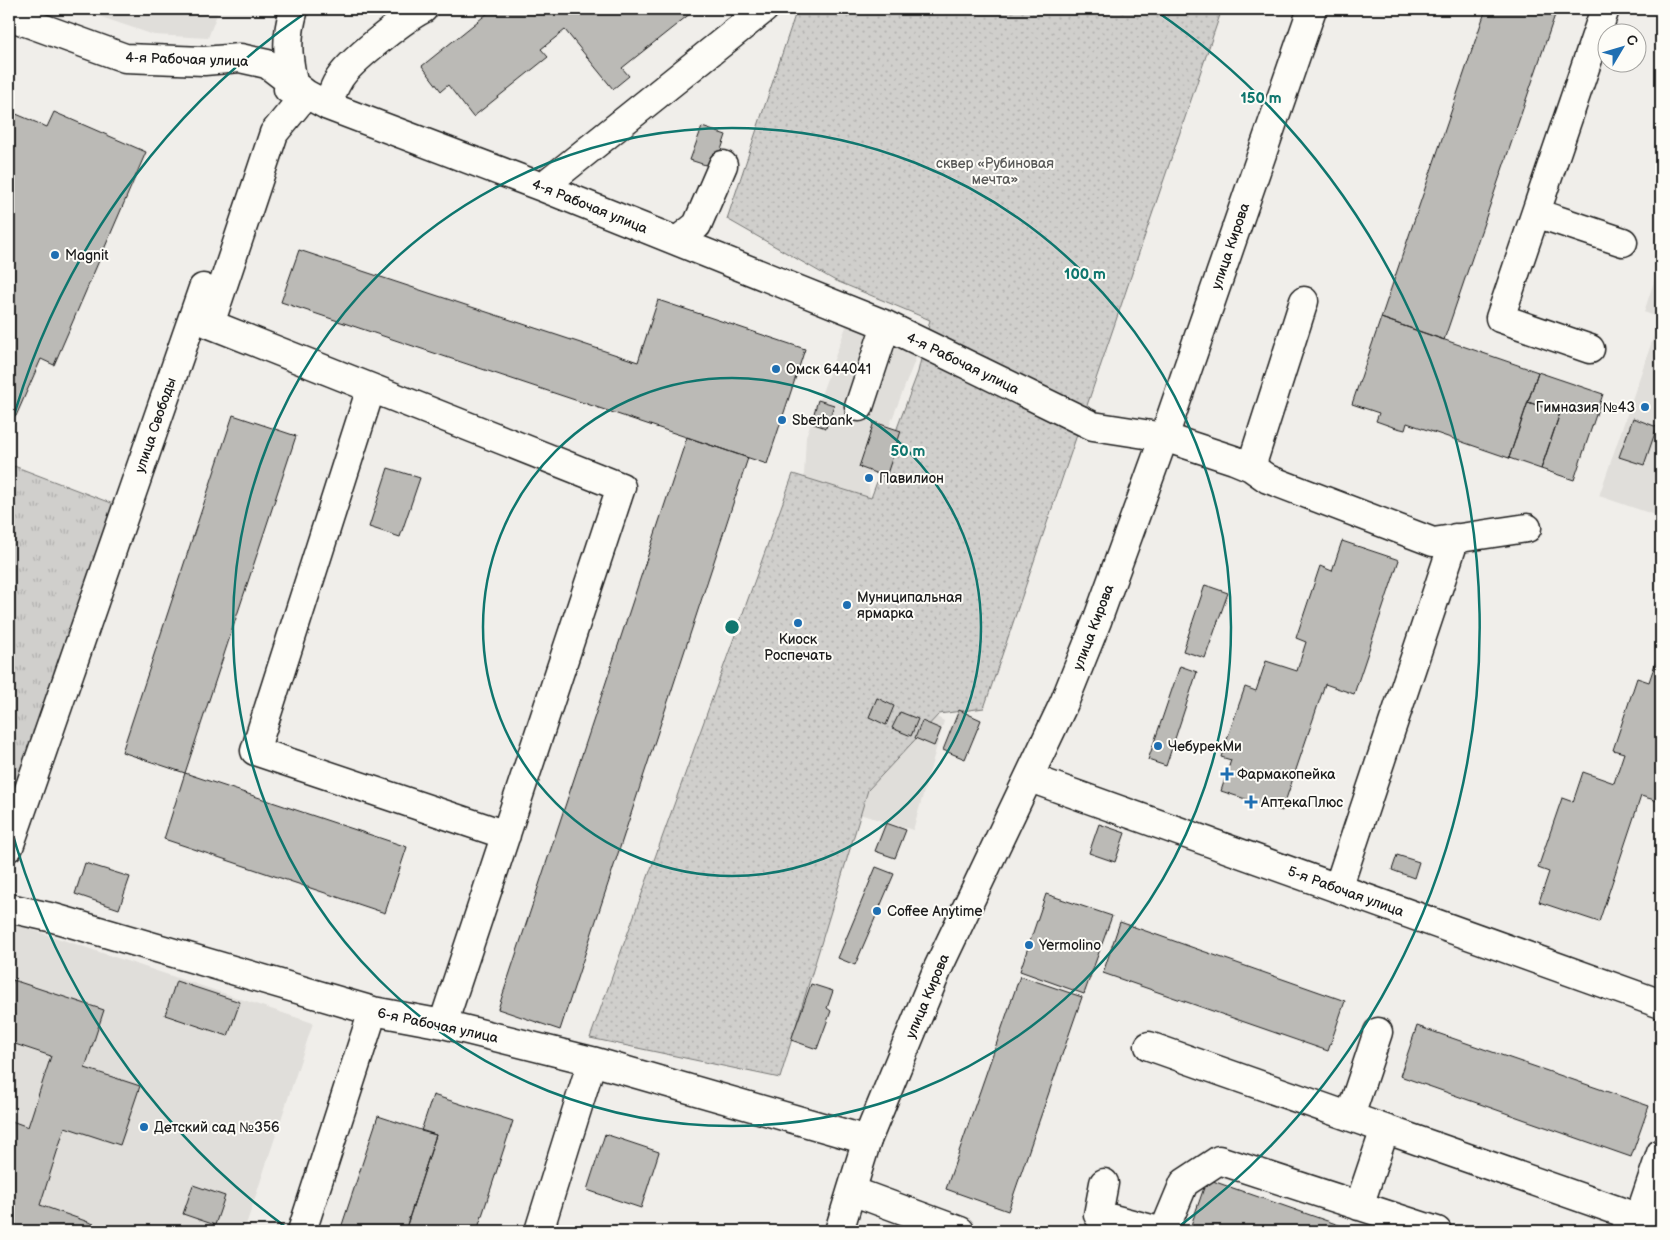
<svg xmlns="http://www.w3.org/2000/svg" width="1670" height="1240" font-family="'Balsamiq Sans',sans-serif">
  <style>
    .built { fill: #e0deda }
    .grass { fill: url(#grass-tufts); stroke: #767674 }
    .park { fill: url(#park-dots); stroke: #767674 }
    .building { fill: #bbbab6; stroke: #1c1c1c }
    .lines { fill: none; stroke-linecap: round; stroke-linejoin: round }
    .minor-casing { stroke: #1c1c1c; stroke-width: 31 }
    .major-casing { stroke: #1c1c1c; stroke-width: 31 }
    .minor { stroke: #fdfcf7; stroke-width: 28 }
    .major { stroke: #fdfcf7; stroke-width: 28 }
    .ring { fill: none; stroke: #0f766e; stroke-width: 2.5 }
    .poi-dot { fill: #1f6fb2; stroke: #fdfcf7; stroke-width: 2 }
    .labels { text-anchor: middle; stroke-width: 4; stroke-linejoin: round; paint-order: stroke }
    .street-label { font-size: 14px; fill: #1c1c1c; stroke: #fdfcf7 }
    .park-label { font-size: 14px; fill: #5b5b5a; stroke: #fdfcf7 }
    .poi-label { font-size: 14px; fill: #1c1c1c; stroke: #fdfcf7; text-anchor: start }
    .centre { fill: #0f766e; stroke: #fdfcf7; stroke-width: 2.5 }
    .ring-label { font-size: 15px; text-anchor: middle; font-weight: bold; fill: #0f766e; stroke: #fdfcf7; stroke-width: 4; stroke-linejoin: round; paint-order: stroke }
  </style>
  <defs>
    <pattern id="grass-tufts" width="24" height="20" patternUnits="userSpaceOnUse" patternTransform="scale(1.25)"><rect width="24" height="20" fill="#d0cfcc"/><path d="M3 7l-1-3M5 7V3M7 7l1-3M15 17l-1-3M17 17v-4M19 17l1-3" fill="none" stroke="#b2b1af"/></pattern>
    <pattern id="park-dots" width="8" height="8" patternUnits="userSpaceOnUse" patternTransform="scale(1.25)"><rect width="8" height="8" fill="#d0cfcc"/><path d="M2 2h.1M6 6h.1" fill="none" stroke="#b2b1af" stroke-width="1.8" stroke-linecap="round"/></pattern>
  </defs>
  <rect width="100%" height="100%" fill="#f0eeea"/>
  <filter id="ink" filterUnits="userSpaceOnUse"><feTurbulence type="fractalNoise" baseFrequency=".02" numOctaves="2"/><feDisplacementMap in="SourceGraphic" scale="10" xChannelSelector="R" yChannelSelector="G"/><feConvolveMatrix kernelMatrix="1 2 1 2 8 2 1 2 1" color-interpolation-filters="sRGB"/></filter>
  <g filter="url(#ink)">
    <path class="built" d="M78,9H219L208,38L154,35Z
      M1661,260V517L1599,496L1660,318L1644,312Z
      M847,324L917,355L868,481L898,695L944,721L913,830L849,811L802,516L806,436Z
      M9,922L313,1023L244,1231H9Z"/>
    <path class="grass" d="M14,466L121,507L9,827V482Z"/>
    <path class="park" d="M797,9H1222L984,708L939,714L868,790L780,1078L590,1038L793,474L871,498L918,372L930,320L834,280L727,219Z"/>
    <path class="building" d="M493,9H587L589,11L592,9H696L622,68L629,76L613,89L565,30L541,49L548,57L473,117L448,85L441,91L422,66Z
      M1486,9H1557L1444,340L1381,318Z
      M9,111L47,127L54,112L146,152L54,365L41,359L16,416L9,412Z
      M702,127L726,135L715,168L690,160Z
      M299,250L638,362L658,300L805,349L767,464L281,302Z
      M1381,318L1538,372L1509,458L1407,423L1405,430L1393,427L1376,421L1379,413L1352,404Z
      M1538,372L1603,394L1574,480L1541,469L1560,413L1528,402Z
      M818,400L834,405L826,428L811,423Z
      M1528,402L1560,413L1541,469L1509,458Z
      M233,415L296,436L185,773L122,752Z
      M1633,418L1657,427L1644,465L1619,457Z
      M874,422L901,431L886,477L859,467Z
      M687,437L748,458L560,1030L498,1009Z
      M388,468L420,478L400,537L369,527Z
      M1342,541L1399,560L1354,694L1325,684L1282,811L1221,791L1231,760L1221,757L1245,687L1256,691L1266,661L1297,671L1306,642L1296,638L1320,566L1332,571Z
      M1205,585L1228,593L1205,658L1183,651Z
      M1659,652L1661,653V802L1641,796L1599,922L1539,902L1549,872L1538,868L1562,798L1573,802L1583,772L1614,783L1624,753L1613,750L1637,678L1649,682Z
      M1180,666L1197,672L1166,766L1148,760Z
      M877,698L894,706L886,725L869,717Z
      M959,710L981,720L965,759L943,750Z
      M900,712L918,719L911,736L892,728Z
      M922,721L941,729L934,746L915,738Z
      M185,773L407,847L385,913L164,839Z
      M886,823L906,830L895,858L875,851Z
      M1099,824L1125,833L1115,862L1089,853Z
      M1397,855L1419,862L1414,878L1392,870Z
      M85,863L130,877L119,909L75,894Z
      M876,867L894,874L855,965L838,958Z
      M1046,894L1112,916L1084,994L1020,971Z
      M1120,922L1345,1001L1328,1051L1103,973Z
      M1020,976L1082,997L1008,1211L946,1189Z
      M13,980L104,1010L85,1068L140,1086L120,1145L65,1127L40,1205L94,1224L92,1231H9V1120L28,1127L51,1056L9,1042V991Z
      M176,981L240,1002L228,1036L165,1015Z
      M811,984L833,991L827,1008L831,1011L817,1049L791,1040Z
      M1417,1026L1649,1106L1631,1157L1400,1076Z
      M433,1095L513,1121L477,1231H405L436,1135L421,1131Z
      M378,1116L436,1135L405,1231H340Z
      M605,1134L659,1152L641,1208L587,1190Z
      M1207,1179L1356,1231H1189Z
      M193,1185L225,1196L215,1225L183,1214Z"/>
    <g class="lines">
      <defs>
        <path id="minor" d="M9,16L125,58L204,61L240,58L267,64L306,94L328,106L542,187L886,325L1093,426L1164,437L1234,460L1251,467L1268,479L1433,542L1527,528
          M288,89L293,82C287,53 286,37 294,9
          M306,94L274,133L210,324L621,487L443,1024
          M328,106C331,98 333,88 338,81C347,63 405,18 423,9
          M542,187L764,9
          M1536,213L1623,242
          M677,241L697,225L723,165
          M1590,349L1500,318L1605,9
          M371,388L255,751L506,835
          M859,407L886,325
          M1251,467L1304,301
          M1030,778L1661,1004
          M9,847L203,288
          M1338,888L1455,538
          M9,908L54,918L373,1011L443,1024L592,1061L867,1140
          M1149,1046L1385,1129L1359,1206
          M1350,1116L1378,1032
          M1385,1129L1639,1218L1661,1231
          M1104,1183L1098,1215L1159,1231
          M852,1191L960,1231
          M1626,1230L1639,1218L1661,1153
          M302,1231L373,1011
          M539,1231L592,1061
          M1164,1231L1184,1183L1219,1160L1437,1231"/>
        <path id="major" d="M839,1231L867,1140L938,968L1064,703L1097,621L1164,437L1312,9"/>
      </defs>
      <use href="#minor" class="minor-casing"/>
      <use href="#major" class="major-casing"/>
      <use href="#minor" class="minor"/>
      <use href="#major" class="major"/>
    </g>
  </g>
  <g class="ring">
    <circle cx="732" cy="627" r="249"/>
    <circle cx="732" cy="627" r="499"/>
    <path d="M287 1228A748 748 0 0 1 9 821M9 433A748 748 0 0 1 308 11M1156 11A748 748 0 0 1 1177 1228"/>
  </g>
  <g class="poi-dot">
    <circle cx="55" cy="255" r="5"/>
    <circle cx="776" cy="369" r="5"/>
    <circle cx="1645" cy="407" r="5"/>
    <circle cx="782" cy="420" r="5"/>
    <circle cx="869" cy="478" r="5"/>
    <circle cx="847" cy="605" r="5"/>
    <circle cx="798" cy="623" r="5"/>
    <circle cx="1158" cy="746" r="5"/>
    <path d="M1224.5 766.5h5v5h5v5h-5v5h-5v-5h-5v-5h5z"/>
    <path d="M1248.5 794.5h5v5h5v5h-5v5h-5v-5h-5v-5h5z"/>
    <circle cx="877" cy="911" r="5"/>
    <circle cx="1029" cy="945" r="5"/>
    <circle cx="144" cy="1127" r="5"/>
  </g>
  <g class="labels">
    <g class="street-label">
      <text transform="translate(187 59) rotate(2)" y="5">4-я Рабочая улица</text>
      <text transform="translate(590 206) rotate(22)" y="5">4-я Рабочая улица</text>
      <text transform="translate(1230 246) rotate(-71)" y="5">улица Кирова</text>
      <text transform="translate(963 363) rotate(26)" y="5">4-я Рабочая улица</text>
      <text transform="translate(155 425) rotate(-71)" y="5">улица Свободы</text>
      <text transform="translate(1093 627) rotate(-69)" y="5">улица Кирова</text>
      <text transform="translate(1346 891) rotate(20)" y="5">5-я Рабочая улица</text>
      <text transform="translate(927 996) rotate(-67)" y="5">улица Кирова</text>
      <text transform="translate(438 1025) rotate(12)" y="5">6-я Рабочая улица</text>
    </g>
    <g class="park-label">
      <text x="995" y="168">сквер «Рубиновая<tspan x="995" dy="16">мечта»</tspan></text>
    </g>
    <g class="poi-label">
      <text x="65" y="260">Magnit</text>
      <text x="786" y="374">Омск 644041</text>
      <text x="1635" y="412" text-anchor="end">Гимназия №43</text>
      <text x="792" y="425">Sberbank</text>
      <text x="879" y="483">Павилион</text>
      <text x="857" y="602">Муниципальная<tspan x="857" dy="16">ярмарка</tspan></text>
      <text x="798" y="644" text-anchor="middle">Киоск<tspan x="798" dy="16">Роспечать</tspan></text>
      <text x="1168" y="751">ЧебурекМи</text>
      <text x="1237" y="779">Фармакопейка</text>
      <text x="1261" y="807">АптекаПлюс</text>
      <text x="887" y="916">Coffee Anytime</text>
      <text x="1039" y="950">Yermolino</text>
      <text x="154" y="1132">Детский сад №356</text>
    </g>
  </g>
  <circle cx="732" cy="627" r="8" class="centre"/>
  <g class="ring-label">
    <text x="1261" y="103">150 m</text>
    <text x="1085" y="279">100 m</text>
    <text x="908" y="456">50 m</text>
  </g>
  <rect width="1670" height="1240" fill="none" stroke="#fdfcf7" stroke-width="30"/>
  <rect x="15" y="15" width="1640" height="1210" fill="none" stroke="#1c1c1c" stroke-width="2" filter="url(#ink)"/>
  <g transform="translate(1622 48) rotate(52)"><circle r="24" fill="#fdfcf7" stroke="#a3a29f"/>
  <path d="M0-4L9 19L0 12L-9 19Z" fill="#1f6fb2"/>
  <text y="-8" font-size="14" font-weight="bold" text-anchor="middle" fill="#1c1c1c">С</text>
  </g>
</svg>
